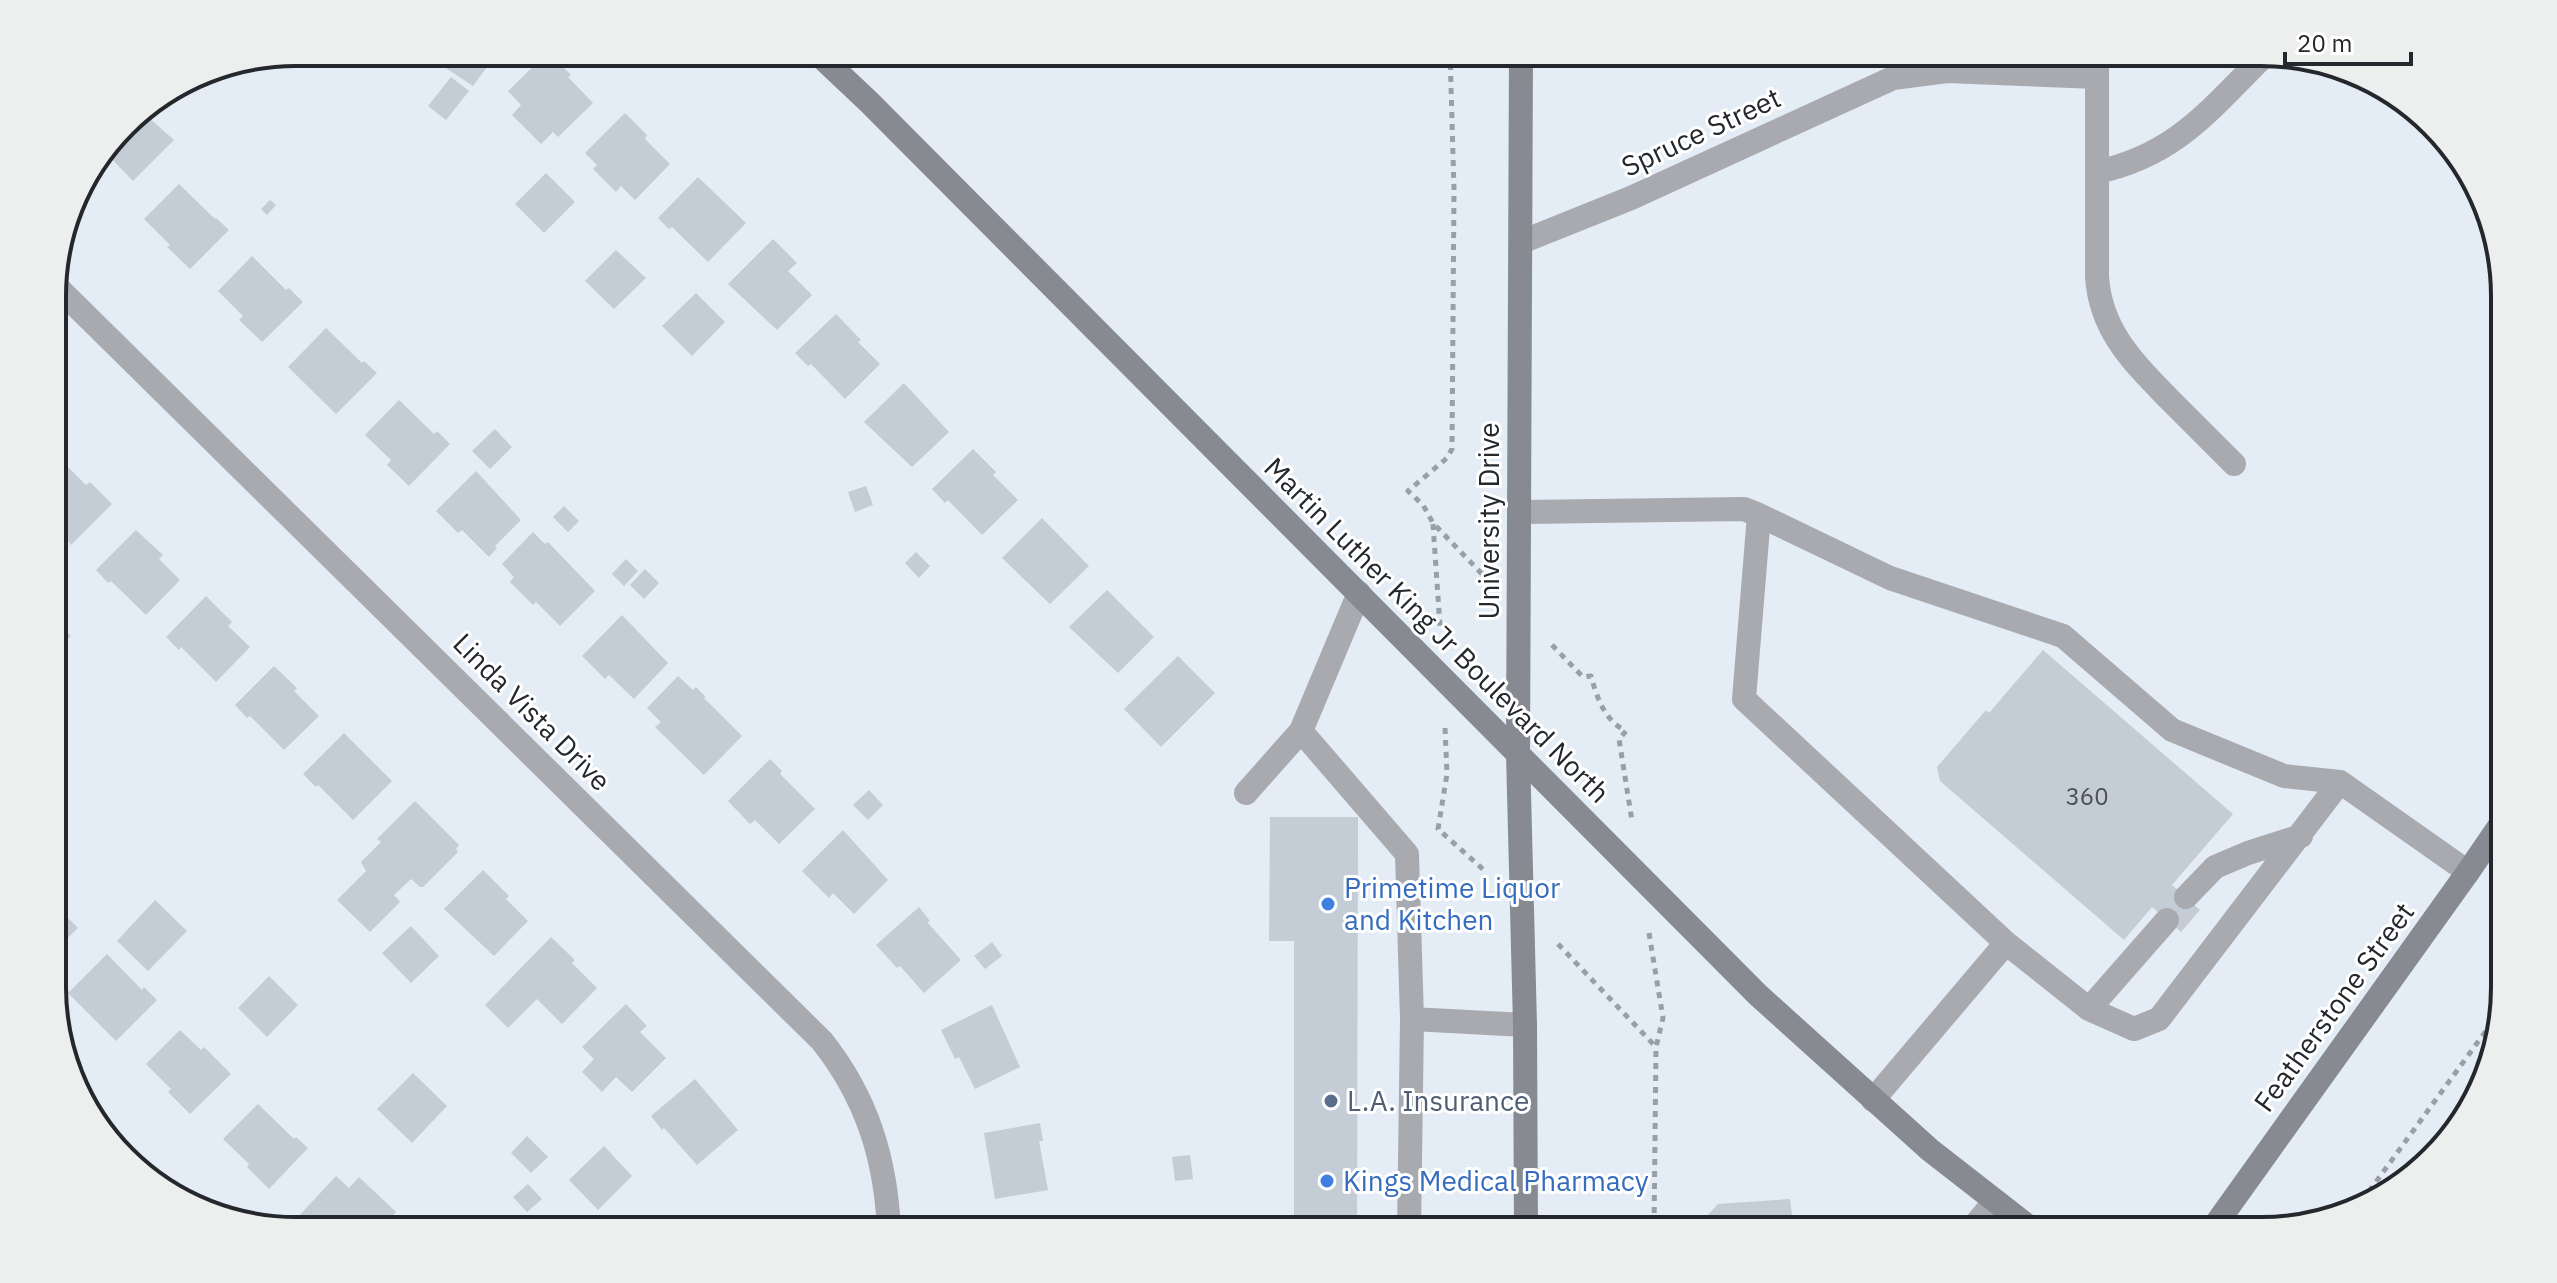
<svg xmlns="http://www.w3.org/2000/svg" width="2557" height="1283" font-family="'IBM Plex Sans',sans-serif">
  <style>
    .building { fill: #c4ccd6 }
    .lines { fill: none; stroke-linecap: round; stroke-linejoin: round }
    .path { stroke: #999fa7; stroke-width: 5; stroke-dasharray: 6 6; stroke-linecap: butt }
    .lane { stroke: #a9aaaf; stroke-width: 24 }
    .street { stroke: #a9aaaf; stroke-width: 24 }
    .secondary { stroke: #888a92; stroke-width: 24 }
    .shop-dot { fill: #3f7fe0; stroke: #fff; stroke-width: 3 }
    .service-dot { fill: #5c6f8a; stroke: #fff; stroke-width: 3 }
    .labels { text-anchor: middle; stroke-width: 6; stroke-linejoin: round; paint-order: stroke }
    .number-label { font-size: 24px; fill: #4c5056 }
    .street-label { font-size: 28px; fill: #24272b; stroke: #fff }
    .shop-label { font-size: 28px; fill: #366cbe; stroke: #fff; text-anchor: start }
    .service-label { font-size: 28px; fill: #4e5e75; stroke: #fff; text-anchor: start }
    .rim { fill: none; stroke: #24272b; stroke-width: 4 }
  </style>
  <rect width="100%" height="100%" fill="#e4ecf6"/>
  <path class="building" d="M437,52H498L473,86L432,59Z
    M548,52L571,75L568,77L593,103L558,137L553,132L541,144L512,115L521,105L508,91Z
    M451,77L469,91L446,120L428,106Z
    M140,110L174,140L133,181L108,155L111,152L108,148Z
    M625,113L647,135L645,139L670,164L635,200L621,186L616,192L593,169L597,165L585,153Z
    M546,173L575,202L544,233L515,204Z
    M698,177L746,223L708,262L672,227L669,229L658,218Z
    M179,184L215,219L216,218L229,230L190,269L167,247L170,245L144,219Z
    M270,200L276,205L267,215L261,209Z
    M773,239L797,263L788,271L812,295L777,330L728,284Z
    M616,250L646,278L614,309L585,281Z
    M252,256L286,290L289,288L303,302L262,342L239,320L243,316L218,291Z
    M696,293L725,322L692,356L662,326Z
    M836,314L861,340L858,342L880,364L845,399L811,364L808,366L795,353Z
    M326,328L362,363L364,361L377,373L336,414L288,367Z
    M904,383L949,432L912,467L864,422Z
    M399,400L434,434L437,431L450,444L409,486L387,465L391,460L365,435Z
    M495,429L512,447L490,469L472,451Z
    M973,449L996,472L993,475L1018,500L982,535L948,500L945,503L932,489Z
    M61,460L86,485L90,482L112,504L71,545L53,522V468Z
    M476,471L521,520L495,546L497,548L489,557L462,530L458,533L436,511Z
    M866,486L873,505L855,512L848,492Z
    M564,506L579,521L568,532L553,517Z
    M1042,518L1089,566L1050,604L1002,558Z
    M136,530L163,555L159,559L180,580L146,615L111,581L108,583L96,570Z
    M533,532L545,544L548,542L595,591L560,626L536,602L533,605L510,582L514,577L502,564Z
    M916,552L930,566L919,578L905,563Z
    M626,559L638,571L624,586L612,574Z
    M645,569L659,583L644,599L630,585Z
    M1107,590L1154,637L1118,673L1069,627Z
    M206,596L232,622L228,626L250,647L216,682L181,647L179,650L166,637Z
    M622,615L668,663L634,699L609,675L605,679L582,656Z
    M53,618L71,636L53,653Z
    M2043,650L2233,814L2172,885L2200,910L2181,932L2152,907L2124,940L1940,781L1937,767L1986,710L1989,713Z
    M1178,656L1215,693L1161,747L1124,709Z
    M274,666L297,688L294,691L319,716L284,750L250,716L247,718L235,705Z
    M678,676L693,690L696,687L706,697L704,698L742,736L704,775L655,727L661,722L647,708Z
    M344,733L392,781L353,820L318,785L316,787L303,774Z
    M770,759L782,771L780,774L815,809L779,844L755,820L750,824L728,801Z
    M869,790L883,805L868,820L853,805Z
    M415,801L459,845L456,849L458,852L423,887H420L411,879L394,895L400,902L370,932L337,900L366,871L361,862L381,842L377,839Z
    M1270,817H1358L1357,1231H1294V941H1269Z
    M843,830L888,880L854,914L833,893L829,898L802,871Z
    M483,870L509,896L506,899L528,921L494,956L444,909Z
    M155,900L187,931L148,971L117,941Z
    M54,904L78,928L54,951Z
    M919,907L930,921L927,922L961,960L924,993L900,966L897,968L876,945Z
    M411,926L439,956L411,983L382,953Z
    M551,937L575,960L572,963L597,988L562,1024L537,999L508,1028L485,1005Z
    M992,942L1002,956L985,969L974,956Z
    M107,954L142,990L144,987L157,1000L116,1041L68,993Z
    M269,976L298,1005L267,1037L238,1008Z
    M626,1004L647,1026L640,1032L666,1058L632,1092L616,1077L602,1092L582,1072L594,1059L582,1047Z
    M992,1005L1020,1067L975,1089L959,1057L955,1059L941,1030Z
    M180,1030L201,1050L204,1047L231,1074L190,1114L168,1092L171,1089L146,1064Z
    M413,1073L447,1106L412,1143L377,1109Z
    M695,1079L738,1130L697,1165L664,1128L662,1130L651,1116Z
    M258,1104L294,1139L296,1137L308,1148L269,1189L247,1167L249,1164L223,1139Z
    M1040,1123L1043,1141H1039L1048,1190L995,1199L984,1133Z
    M527,1136L548,1157L531,1173L511,1153Z
    M604,1146L632,1176L598,1210L569,1180Z
    M1190,1155L1193,1179L1175,1181L1172,1157Z
    M336,1176L349,1188L359,1177L396,1212L377,1231H310L297,1218Z
    M528,1184L542,1199L527,1212L513,1197Z
    M1790,1199L1794,1231H1693L1718,1204Z"/>
  <g class="lines">
    <path class="path" d="M1450,52L1454,189L1452,449L1447,458L1408,491L1423,505L1433,523L1483,575
      M1433,524L1440,626
      M1552,645L1583,677L1591,676C1597,698 1605,721 1626,731L1619,739L1632,821
      M1445,728L1447,774L1438,829L1486,872
      M1649,933L1663,1018L1656,1047L1654,1231
      M1558,944L1656,1047
      M2362,1201L2499,1013"/>
    <path class="lane" d="M1519,512L1744,509L1759,515L1744,699L2006,943L1873,1100
      M1759,515L1890,578L2063,636L2172,730L2284,776L2340,782L2468,872
      M1359,593L1301,731L1407,854L1412,1019L1409,1231
      M1246,793L1301,731
      M2186,897L2215,867L2248,853L2301,836
      M2006,943L2089,1009L2134,1029L2159,1019L2340,782
      M2089,1009L2167,920
      M1412,1019L1525,1025
      M1970,1231L1995,1201"/>
    <path class="street" d="M2097,52V276C2100,330 2133,362 2169,399C2191,421 2213,443 2234,464
      M2097,172C2177,155 2211,108 2267,53
      M1521,242L1631,198L1893,78L1947,71L2097,77
      M53,283L822,1041C867,1098 886,1159 889,1231"/>
    <path class="secondary" d="M816,52L869,102L1758,995L1930,1150L2034,1231
      M1521,52L1518,754L1525,1025L1526,1231
      M2211,1231L2468,872L2505,818"/>
  </g>
  <g class="shop-dot">
    <circle cx="1328" cy="904" r="8"/>
    <circle cx="1327" cy="1181" r="8"/>
  </g>
  <circle class="service-dot" cx="1331" cy="1101" r="8"/>
  <g class="labels">
    <g class="number-label">
      <text x="2087" y="805">360</text>
    </g>
    <g class="street-label">
      <text transform="translate(1701 132) rotate(-25)" y="10">Spruce Street</text>
      <text transform="translate(1489 521) rotate(-90)" y="10">University Drive</text>
      <text transform="translate(1437 630) rotate(45)" y="10">Martin Luther King Jr Boulevard North</text>
      <text transform="translate(532 712) rotate(45)" y="10">Linda Vista Drive</text>
      <text transform="translate(2334 1007) rotate(-54)" y="10">Featherstone Street</text>
    </g>
    <g class="shop-label">
      <text x="1344" y="898">Primetime Liquor<tspan x="1344" dy="32">and Kitchen</tspan></text>
      <text x="1343" y="1191">Kings Medical Pharmacy</text>
    </g>
    <g class="service-label">
      <text x="1347" y="1111">L.A. Insurance</text>
    </g>
  </g>
  <path d="M0 0H2557V1283H0ZM296 66H2261A230 230 0 0 1 2491 296V987A230 230 0 0 1 2261 1217H296A230 230 0 0 1 66 987V296A230 230 0 0 1 296 66Z" fill="#edeeee" fill-rule="evenodd"/>
  <path class="rim" d="M296 66H2261A230 230 0 0 1 2491 296V987A230 230 0 0 1 2261 1217H296A230 230 0 0 1 66 987V296A230 230 0 0 1 296 66Z"/>
  <path d="M2285 52v12h126v-12" fill="none" stroke="#24272b" stroke-width="4"/>
  <text x="2297" y="52" font-size="24" fill="#24272b" stroke="#ffffff" stroke-width="6" paint-order="stroke">20 m</text>
</svg>
